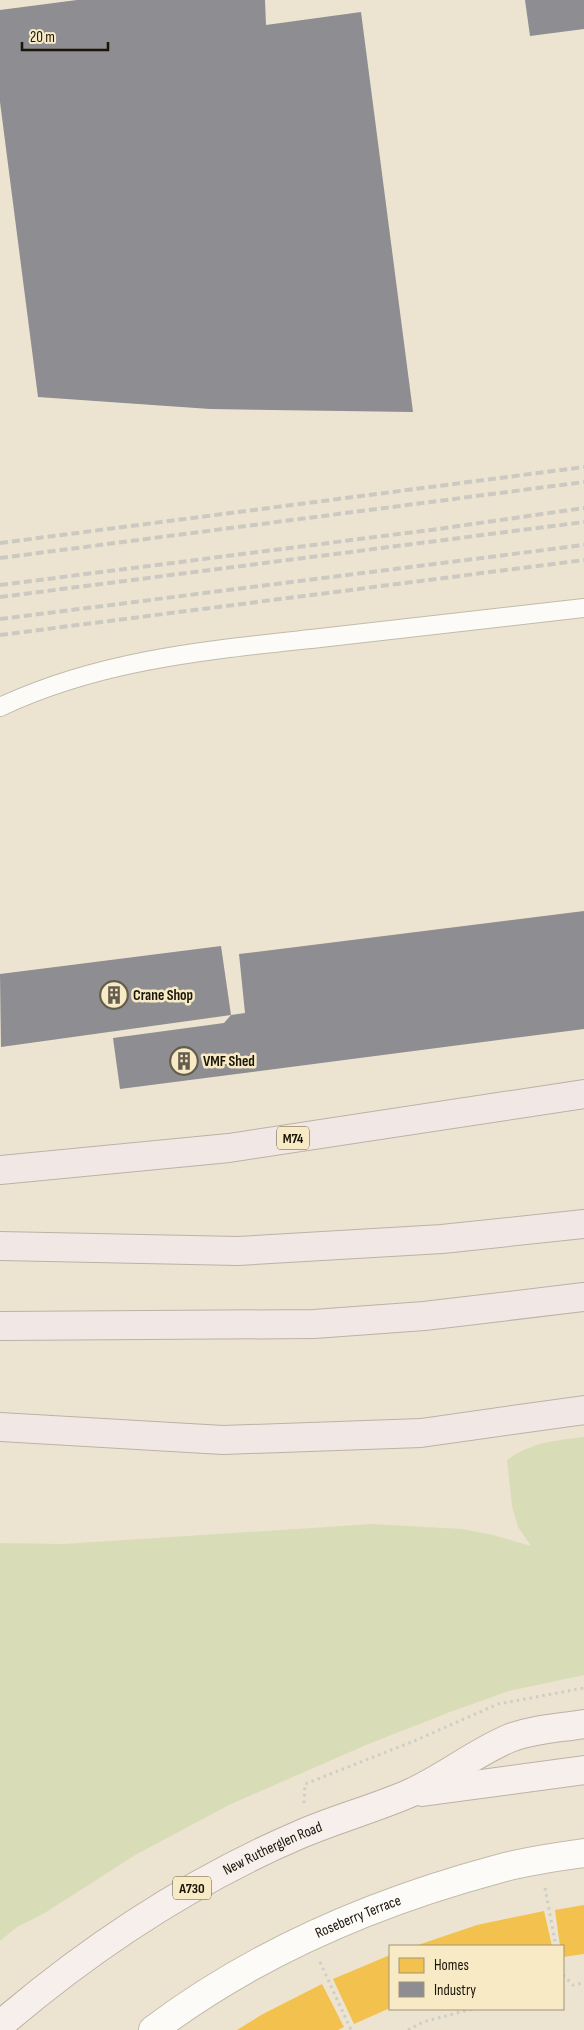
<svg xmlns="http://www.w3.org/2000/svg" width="584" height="2030" font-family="'Sofia Sans Condensed',sans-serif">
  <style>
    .green { fill: #d8ddb7 }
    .homes { fill: #f2c14e }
    .industry { fill: #8d8d92 }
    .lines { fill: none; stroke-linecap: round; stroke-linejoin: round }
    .lane-casing { stroke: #c1bbac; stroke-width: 20 }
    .street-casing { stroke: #c1bbac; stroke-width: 30 }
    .primary-casing { stroke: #beb1a6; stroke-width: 30 }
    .highway-casing { stroke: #beb1a6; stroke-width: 30 }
    .path { stroke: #cfcdc8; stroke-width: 3; stroke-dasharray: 2.5 4; stroke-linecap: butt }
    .lane { stroke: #fcfbf8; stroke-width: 18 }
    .street { stroke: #fcfbf8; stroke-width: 28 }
    .primary { stroke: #f6efeb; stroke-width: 28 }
    .highway { stroke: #f1e7e4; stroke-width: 28 }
    .rail { stroke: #ccc9c3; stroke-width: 4; stroke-dasharray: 8 4; stroke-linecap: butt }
    .labels { text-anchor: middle; stroke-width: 5; stroke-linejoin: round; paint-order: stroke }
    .shield { fill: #f7eac5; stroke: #5c5541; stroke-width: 1 }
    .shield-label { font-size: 14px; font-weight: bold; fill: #1a1508 }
    .poi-label { font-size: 15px; font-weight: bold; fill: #1a1508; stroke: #f7eac5; text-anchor: start }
    .street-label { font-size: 15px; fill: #1a1508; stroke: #f7eac5 }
  </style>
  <rect width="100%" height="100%" fill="#ece4d0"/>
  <path class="green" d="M584,1437V1675L509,1691L450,1712L366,1745L231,1804L137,1854L43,1914L17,1927L0,1941V1543L63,1544L372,1524L462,1529L493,1535L531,1546L518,1527L512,1506L507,1460C530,1443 556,1440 584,1437Z"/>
  <path class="homes" d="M584,1905V1954L563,1957V1946H560L555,1910Z
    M544,1911L552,1946H415L477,1925Z
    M390,1955V2008L354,2024L333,1979Z
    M322,1984L344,2027L338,2030H237L261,2015Z"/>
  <path class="industry" d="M77,0H265L266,25L361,12L413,412L210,409L38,397L0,102V10Z
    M525,0H584V29L530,36Z
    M584,911V1029L120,1089L113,1038L224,1023L231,1015L1,1047L0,974L221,946L231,1015L245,1013L239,954Z"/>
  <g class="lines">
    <defs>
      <path id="lane" d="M0,707C102,659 210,650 320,638C408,628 496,618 584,608"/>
      <g id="street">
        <path id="s1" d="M153,2030C255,1953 375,1902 498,1869C526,1861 556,1857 584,1853"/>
      </g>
      <g id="primary">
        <path d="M422,1792L584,1770"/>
        <path id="s2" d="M0,2025C91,1947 191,1881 301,1834C336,1819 373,1809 408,1794C443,1779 474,1753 510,1738C533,1729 560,1728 584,1724"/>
      </g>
      <path id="highway" d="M0,1170L229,1148L584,1094
        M0,1246L238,1251L442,1239L584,1224
        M0,1326L314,1324L424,1316L584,1297
        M0,1427L223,1440L421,1433L584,1410"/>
    </defs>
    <use href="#lane" class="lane-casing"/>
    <use href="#street" class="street-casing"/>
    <use href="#primary" class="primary-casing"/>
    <use href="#highway" class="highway-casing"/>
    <path class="path" d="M304,1803L305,1784L414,1741L498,1704L584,1688
      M545,1888L556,1946
      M320,1962L351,2030
      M563,1975L573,1985L584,1983
      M408,2030L423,2022L472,2009"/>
    <use href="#lane" class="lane"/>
    <use href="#street" class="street"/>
    <use href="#primary" class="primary"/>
    <use href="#highway" class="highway"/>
    <path class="rail" d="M0,543L584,467
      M0,558L584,482
      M0,585L438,529L584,508
      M0,597L584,522
      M0,619L584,545
      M0,635L584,560"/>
  </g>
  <defs>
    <symbol id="building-ring" viewBox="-11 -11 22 22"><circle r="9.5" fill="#f7eac5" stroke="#645d4e" stroke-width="1.5"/><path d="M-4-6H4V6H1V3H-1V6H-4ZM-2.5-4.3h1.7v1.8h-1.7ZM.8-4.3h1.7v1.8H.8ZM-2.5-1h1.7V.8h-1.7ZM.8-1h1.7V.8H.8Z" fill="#645d4e"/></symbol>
  </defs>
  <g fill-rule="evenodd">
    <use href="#building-ring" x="98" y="979" width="32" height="32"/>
    <use href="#building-ring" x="168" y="1045" width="32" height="32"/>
  </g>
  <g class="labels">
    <g class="shield">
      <rect x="277" y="1126.5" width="32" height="23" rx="4"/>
      <rect x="173" y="1876.5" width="38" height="23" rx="4"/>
    </g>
    <g class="shield-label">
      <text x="293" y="1143">M74</text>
      <text x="192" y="1893">A730</text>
    </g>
    <g class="poi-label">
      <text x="133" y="1000">Crane Shop</text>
      <text x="203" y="1066">VMF Shed</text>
    </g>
    <g class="street-label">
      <text dy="5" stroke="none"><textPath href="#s2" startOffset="326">New Rutherglen Road</textPath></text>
      <text dy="5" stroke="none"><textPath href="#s1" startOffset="235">Roseberry Terrace</textPath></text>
    </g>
  </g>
  <rect x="389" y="1945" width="175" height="65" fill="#f7eac5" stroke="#9f9579"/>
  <rect x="399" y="1958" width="25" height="15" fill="#f2c14e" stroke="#9f9579"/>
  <text x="434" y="1970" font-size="15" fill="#1a1508">Homes</text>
  <rect x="399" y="1982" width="25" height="15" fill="#8d8d92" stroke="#9f9579"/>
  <text x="434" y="1995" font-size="15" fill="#1a1508">Industry</text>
  <path d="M22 42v8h86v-8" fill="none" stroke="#1a1508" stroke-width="2.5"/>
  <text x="30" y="42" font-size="15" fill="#1a1508" stroke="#f7eac5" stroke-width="4" paint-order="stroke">20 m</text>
</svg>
